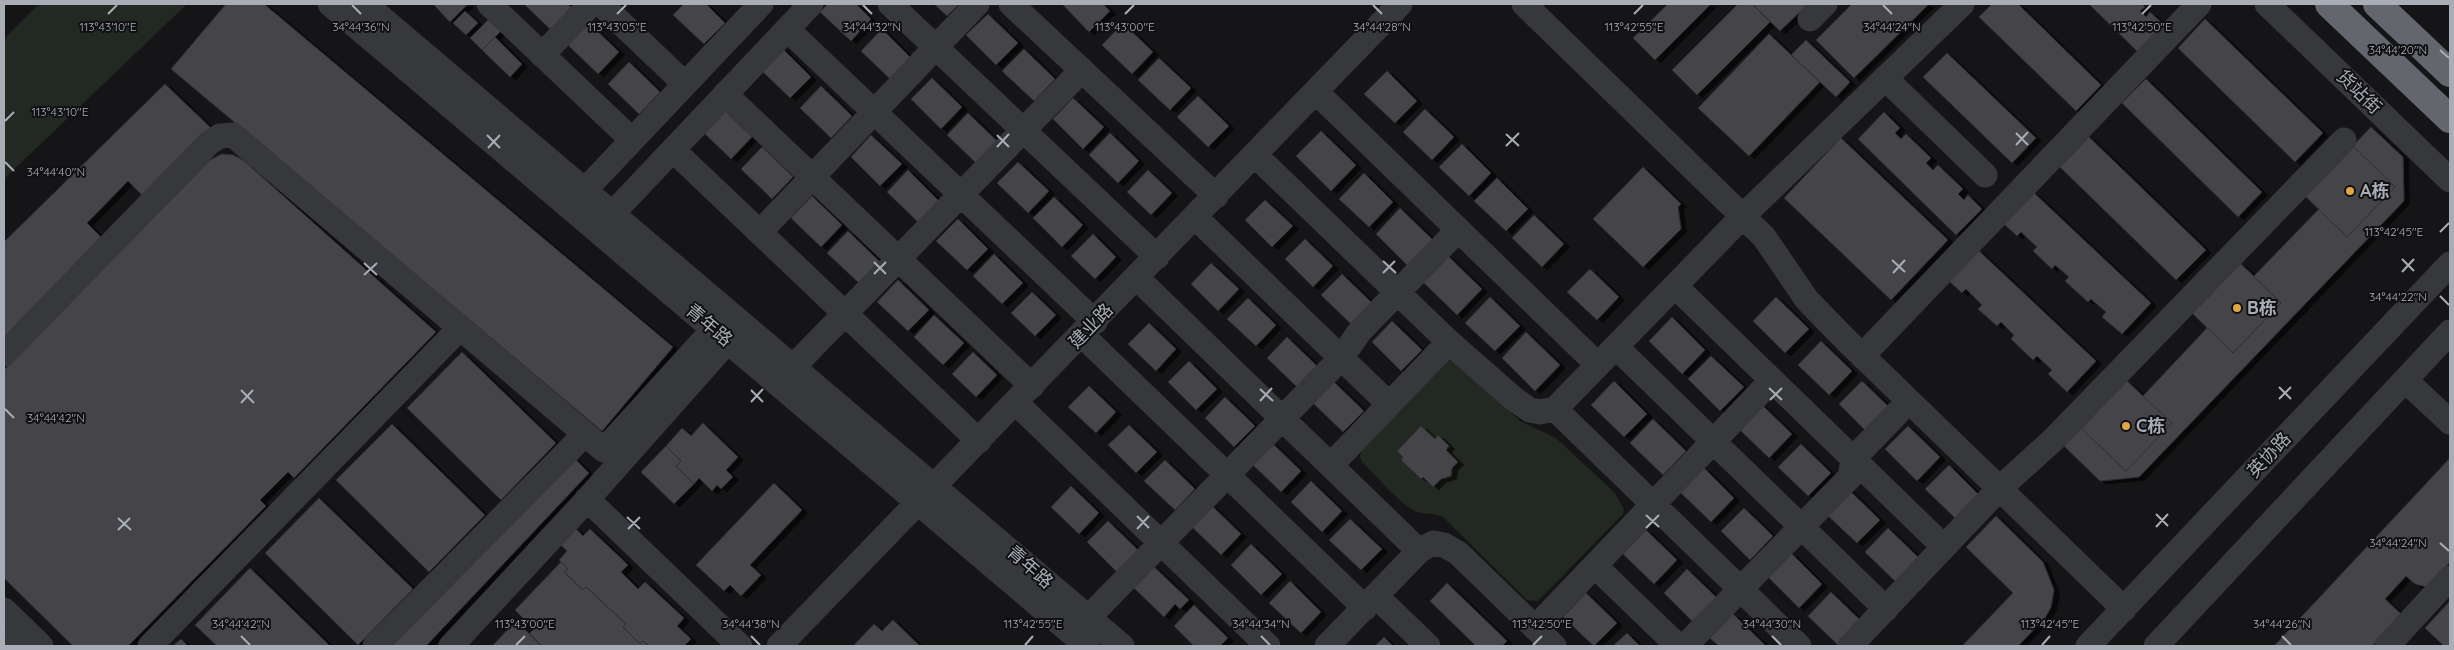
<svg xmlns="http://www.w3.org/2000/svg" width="2454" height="650" font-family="Quicksand,'Noto Sans SC',sans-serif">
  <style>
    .green { fill: #222922 }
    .building { fill: #44454a; stroke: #2f2f33; filter: url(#shadow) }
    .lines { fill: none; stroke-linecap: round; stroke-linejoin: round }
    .minor { stroke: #37383b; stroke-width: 25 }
    .highway { stroke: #63666c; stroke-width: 28 }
    .ticks { fill: none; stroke: #a8adb6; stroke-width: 2 }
    .poi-dot { fill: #e0a644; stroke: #101012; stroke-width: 2 }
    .labels { text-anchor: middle; stroke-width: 4; stroke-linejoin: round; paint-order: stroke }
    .street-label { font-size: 18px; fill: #a8adb6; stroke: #101012 }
    .poi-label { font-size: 18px; font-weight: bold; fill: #a8adb6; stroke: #101012; text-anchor: start }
    .ticks-label { font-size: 12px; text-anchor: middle; fill: #a8adb6; stroke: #101012; stroke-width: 4; stroke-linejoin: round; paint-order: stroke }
  </style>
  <defs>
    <filter id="shadow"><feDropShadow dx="5.5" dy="3" stdDeviation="0" flood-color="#0009"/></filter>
  </defs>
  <rect width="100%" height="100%" fill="#151517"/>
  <path class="green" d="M39,4H187L4,179V39Z
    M1448,360L1459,362L1520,421L1556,438L1615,493L1624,509L1623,514L1538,601L1527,600L1443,517C1433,512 1426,515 1417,512C1400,505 1376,475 1362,462L1360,456L1363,449Z"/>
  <path class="building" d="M226,4H264L673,347L602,431L171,69Z
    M433,4H468L450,22Z
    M524,4H568L572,9L551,30Z
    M684,4H706L725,23L704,44L673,15Z
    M828,4H856L871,19L851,41L820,12Z
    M934,4H959L947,16Z
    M1062,4H1103L1110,11L1089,32Z
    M1668,4H1711L1655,60L1633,38Z
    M1738,4H1752L1770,22L1697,95L1672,70Z
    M1752,4H1808L1780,31Z
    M1852,4H1929L1854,78L1816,40Z
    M1992,4H2018L2101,85L2076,111L1979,17Z
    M2089,4H2142L2145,7L2140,11L2146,17L2150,12L2165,26L2139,53Z
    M465,11L478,23L466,35L453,23Z
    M988,14L1018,43L996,65L966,35Z
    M493,15L505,27L482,50L470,38Z
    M2205,19L2323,133L2295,162L2178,48Z
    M589,23L619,52L598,74L568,45Z
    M1123,23L1153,52L1132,74L1102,45Z
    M882,29L912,59L891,80L861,51Z
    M1769,34L1820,82L1749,156L1698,108Z
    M495,37L522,64L510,77L482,50Z
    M1806,40L1850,82L1836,97L1791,55Z
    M781,47L811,77L790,98L760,69Z
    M1024,49L1055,79L1034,101L1002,71Z
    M1947,53L2036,138L2012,163L1923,77Z
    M1159,58L1191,88L1170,110L1138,80Z
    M629,62L660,92L639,114L608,84Z
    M1387,71L1417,101L1395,123L1364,94Z
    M932,78L962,107L941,129L911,99Z
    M2146,79L2262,192L2238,217L2122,103Z
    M165,84L211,128L144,197L128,181L87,223L103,239L4,340V242Z
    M821,86L852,116L831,138L800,108Z
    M1198,96L1229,126L1208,147L1177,117Z
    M1073,98L1104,127L1083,149L1053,119Z
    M722,108L752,137L731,159L701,130Z
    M1425,109L1454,137L1432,160L1403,132Z
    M1884,112L1900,128L1895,133L1901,139L1906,134L1931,158L1926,163L1933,170L1938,165L1963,189L1958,194L1964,200L1968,195L1982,209L1956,235L1858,139Z
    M968,113L999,143L978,165L947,135Z
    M2371,127L2403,157L2404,201L2139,477L2100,481L2064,446L2127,381L2143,396L2207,328L2192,313L2240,263L2254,276L2319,209L2305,196Z
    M1321,131L1356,165L1331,191L1296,156Z
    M1110,133L1139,161L1118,183L1089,155Z
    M871,135L902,164L880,186L851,157Z
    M2089,137L2206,250L2176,280L2060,167Z
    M1841,138L1948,240L1891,300L1784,198Z
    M1462,144L1491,173L1469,196L1439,167Z
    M2353,146L2395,187L2347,237L2305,196Z
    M762,147L793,177L772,199L741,169Z
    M222,154L233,155L243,160L436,332L294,478L288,472L260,500L266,506L128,646H73L4,578V370L210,160Z
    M1018,162L1049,191L1028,213L997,183Z
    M1643,167L1681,204L1678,207L1681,229L1643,267L1593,219Z
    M908,170L939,201L918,222L887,192Z
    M1148,170L1172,193L1151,215L1127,192Z
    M1364,173L1393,202L1369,227L1339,199Z
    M1497,178L1528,209L1506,231L1474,201Z
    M2033,192L2151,303L2122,334L2102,317L2106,312L2091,299L2088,302L2065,281L2069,277L2055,265L2052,269L2033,251L2037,247L2021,232L2017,236L2003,223Z
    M812,196L842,225L821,247L791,218Z
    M1054,197L1083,225L1062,247L1033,218Z
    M1265,200L1293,226L1272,247L1245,220Z
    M1400,208L1434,241L1409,267L1376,234Z
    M1534,215L1564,244L1542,267L1512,238Z
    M958,219L988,249L967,270L936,241Z
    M848,231L879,261L859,283L827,253Z
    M1093,234L1116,257L1095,279L1071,256Z
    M1305,239L1333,266L1313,287L1285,259Z
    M1978,250L2096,361L2067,392L2048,374L2052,370L2037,356L2033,360L2011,339L2014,335L2001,322L1997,326L1978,309L1982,305L1966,289L1962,293L1949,281Z
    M994,254L1023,283L1002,304L973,276Z
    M1447,255L1482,289L1457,315L1422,281Z
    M1211,263L1239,289L1218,311L1191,284Z
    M2240,263L2281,303L2233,353L2192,313Z
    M1590,269L1619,297L1597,320L1567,292Z
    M1342,274L1372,303L1351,324L1321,295Z
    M898,280L929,310L908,331L877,302Z
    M1032,292L1056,315L1035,336L1011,313Z
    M1490,297L1520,326L1495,351L1465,323Z
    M1776,297L1809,329L1785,353L1753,321Z
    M1248,298L1276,325L1256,346L1227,319Z
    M934,315L964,343L943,365L914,337Z
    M1672,317L1705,350L1682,374L1649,341Z
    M1392,321L1422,350L1401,371L1372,342Z
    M1149,323L1176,349L1156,371L1128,344Z
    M1526,332L1560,365L1535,391L1502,358Z
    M1287,337L1317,366L1297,387L1267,358Z
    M1821,341L1852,371L1829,395L1798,365Z
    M462,352L556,443L501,500L407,408Z
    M973,352L997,375L976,397L952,374Z
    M1711,356L1744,387L1720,411L1688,379Z
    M1189,361L1217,389L1196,410L1168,382Z
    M1614,381L1647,414L1624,437L1591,405Z
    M1862,381L1891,409L1868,433L1839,404Z
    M2127,381L2172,423L2126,471L2081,428Z
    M1334,382L1364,411L1343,432L1313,403Z
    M1089,386L1116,412L1096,433L1068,407Z
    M1225,397L1255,426L1234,447L1205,418Z
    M1761,404L1792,434L1769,458L1738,428Z
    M1653,419L1686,451L1663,475L1630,443Z
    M703,423L738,457L726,470L733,477L721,489L717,485L712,491L699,478L694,484L676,466L681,461L666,446L682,428L691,436Z
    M392,424L485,515L429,572L336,480Z
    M1129,425L1157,452L1136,473L1108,445Z
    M1421,426L1435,439L1438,435L1449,446L1446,450L1458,462L1452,468L1451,476L1441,479L1433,487L1423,477L1421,479L1401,460L1403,457L1397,451Z
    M1908,426L1940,457L1917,481L1885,449Z
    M1271,442L1301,471L1281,492L1251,463Z
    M1801,444L1831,473L1808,496L1778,467Z
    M666,446L681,461L676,466L694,484L674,504L641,472Z
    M574,458L589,473L426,646H388Z
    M2450,458V562L2427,587L2415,584L2406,576L2385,599L2401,614L2372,646H2274Z
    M1165,460L1195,489L1175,510L1144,481Z
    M1949,465L1979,495L1956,519L1925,489Z
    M1704,468L1734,498L1711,522L1680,492Z
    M1311,481L1342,511L1322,532L1291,502Z
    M774,483L802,510L750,565L761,575L741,596L730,585L724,591L696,565Z
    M1071,486L1099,513L1079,534L1051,507Z
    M1848,489L1880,520L1857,543L1825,513Z
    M319,498L413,589L358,645L265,553Z
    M1211,505L1241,534L1221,555L1191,526Z
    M1744,508L1773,536L1750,560L1721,531Z
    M1996,516L2043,562L2054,590L2051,607L2045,618L2018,646H1962L2013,593L1966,547Z
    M1350,519L1382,549L1361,570L1329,540Z
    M1108,521L1138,550L1117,572L1087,542Z
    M575,528L583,536L590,529L628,565L621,572L638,589L645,582L684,618L677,626L691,639L684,646H649L643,641L640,644L623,627L626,624L586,587L583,590L564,572L568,569L559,560L567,551L560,544Z
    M1888,528L1919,558L1896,582L1865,552Z
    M1646,530L1677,560L1654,584L1623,554Z
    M1251,544L1282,574L1261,595L1231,565Z
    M1791,553L1822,584L1799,608L1767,576Z
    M561,562L568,569L564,572L583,590L586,587L626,624L623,627L640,644L643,641L649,646H541L529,634L534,629L515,610Z
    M1154,567L1189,600L1180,609L1175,604L1164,617L1134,588Z
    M250,568L330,646H217L195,625Z
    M1687,569L1717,598L1693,622L1664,593Z
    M1290,581L1321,612L1301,633L1269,603Z
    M1447,583L1507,641L1502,646H1476L1430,601Z
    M1831,592L1862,622L1838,645L1808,616Z
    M1586,593L1617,623L1594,646L1563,617Z
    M2450,601V646H2444L2425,628Z
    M1194,605L1228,638L1220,646H1194L1174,626Z
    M1733,614L1765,645L1764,646H1719L1710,638Z
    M893,620L920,646H853L874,624L882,631Z
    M516,621L542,646H492Z
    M1627,633L1640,646H1613Z
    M1384,637L1393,646H1375Z
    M181,639L188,646H173Z"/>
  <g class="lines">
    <path class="minor" d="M330,4L1087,646
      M365,4L1122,646
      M489,4L632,140
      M601,4L685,84
      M890,4L1157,257
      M1011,4L1216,196
      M1524,4L1764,237L1807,300L1846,340L2124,609
      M2267,4L2450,180
      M1810,19L1825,4
      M787,29L1095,322
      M542,55L591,4
      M1885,78L1985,175
      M1316,92L1598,365
      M725,94L1032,386
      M673,150L979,441
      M1255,155L1449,342L1514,399L1530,410L1540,412L1555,409L1743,216L1962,4
      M585,190L761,4
      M613,213L811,4
      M1195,217L1389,404
      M760,232L977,4
      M1137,278L1419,551
      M1675,286L1943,546
      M1082,335L1365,608
      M1616,347L1886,609
      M4,354L209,143L220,136L233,135L604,450L714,329
      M1862,356L2199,4
      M794,366L1082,70
      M2405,380L2450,422
      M1016,403L1268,646
      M1555,409L1799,646
      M1331,465L1449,342
      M587,499L740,646
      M1595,566L1678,646
      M1376,596L1428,646
      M4,610L41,646
      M1089,617L1341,358L1360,331L1458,230
      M1535,628L1772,380
      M6,646L24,629
      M150,646L460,328
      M375,646L585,434
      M451,646L584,503L728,341
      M779,646L1400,4
      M1327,646L1419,551L1433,543L1444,545L1458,553L1554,646
      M1685,646L1850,477L1853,459L1909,401
      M1850,646L1999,489L2053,440L2344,140
      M2088,646L2450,264
      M2156,646L2450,332
      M2387,646L2450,578"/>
    <path class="highway" d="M2329,4L2450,119
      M2377,4L2450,73"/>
  </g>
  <path class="ticks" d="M352,5L361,14M863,5L872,14M1373,5L1382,14M1883,5L1892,14M108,14L117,5M617,14L626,5M1125,14L1134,5M1634,14L1643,5M2142,14L2151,5M2440,50L2449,58M5,121L14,112M2016,133L2028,145M1506,134L1519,146M487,135L500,148M997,135L1009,147M2016,145L2028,132M1506,146L1519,133M997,147L1009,134M488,148L500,135M5,162L14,171M2440,232L2449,223M2402,259L2414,271M1892,260L1905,272M1383,261L1396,273M874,262L886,274M364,263L377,275M2402,272L2414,259M1383,273L1395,261M1893,273L1905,260M874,274L886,262M364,275L377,263M2440,296L2449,305M2279,387L2291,399M1769,388L1782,400M1260,389L1273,401M241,390L254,403M751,390L763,402M2279,399L2291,387M1770,400L1782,388M1260,401L1272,388M751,402L763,389M241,403L253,390M5,409L14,418M2156,514L2168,526M1646,515L1659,527M1137,516L1149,528M627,517L640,529M118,518L131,530M2156,527L2168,514M1646,528L1659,515M628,529L640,517M1137,529L1149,516M118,530L130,518M2440,543L2449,551M241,636L250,645M751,636L760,645M1261,636L1270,645M1772,636L1781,645M2282,636L2291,645M516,645L525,636M1025,645L1033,636M1533,645L1542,636M2042,645L2050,636"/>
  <g class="poi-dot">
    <circle cx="2350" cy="191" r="5"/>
    <circle cx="2237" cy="308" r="5"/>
    <circle cx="2126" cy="426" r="5"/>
  </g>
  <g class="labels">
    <g class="street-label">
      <text transform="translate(2359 92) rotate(44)" y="6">货站街</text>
      <text transform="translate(709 325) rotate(40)" y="6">青年路</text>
      <text transform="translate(1091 326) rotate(-46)" y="6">建业路</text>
      <text transform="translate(2269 455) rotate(-47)" y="6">英协路</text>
      <text transform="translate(1030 567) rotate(41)" y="6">青年路</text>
    </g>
    <g class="poi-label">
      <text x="2360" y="197">A栋</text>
      <text x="2247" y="314">B栋</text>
      <text x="2136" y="432">C栋</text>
    </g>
  </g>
  <g class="ticks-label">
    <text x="361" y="31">34°44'36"N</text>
    <text x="872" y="31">34°44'32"N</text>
    <text x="1382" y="31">34°44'28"N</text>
    <text x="1892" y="31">34°44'24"N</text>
    <text x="108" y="31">113°43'10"E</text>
    <text x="617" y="31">113°43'05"E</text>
    <text x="1125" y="31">113°43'00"E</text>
    <text x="1634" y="31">113°42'55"E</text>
    <text x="2142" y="31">113°42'50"E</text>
    <text x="2398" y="54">34°44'20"N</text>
    <text x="60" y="116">113°43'10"E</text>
    <text x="56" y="176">34°44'40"N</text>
    <text x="2394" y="236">113°42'45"E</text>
    <text x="2398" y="301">34°44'22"N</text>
    <text x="56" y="422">34°44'42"N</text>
    <text x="2398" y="547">34°44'24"N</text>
    <text x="525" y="628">113°43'00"E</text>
    <text x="1033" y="628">113°42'55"E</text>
    <text x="1542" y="628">113°42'50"E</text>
    <text x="2050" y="628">113°42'45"E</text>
    <text x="241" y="628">34°44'42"N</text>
    <text x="751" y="628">34°44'38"N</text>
    <text x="1261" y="628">34°44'34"N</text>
    <text x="1772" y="628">34°44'30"N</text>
    <text x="2282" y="628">34°44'26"N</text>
  </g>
  <rect width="2454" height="650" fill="none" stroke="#a8adb6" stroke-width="10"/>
</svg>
